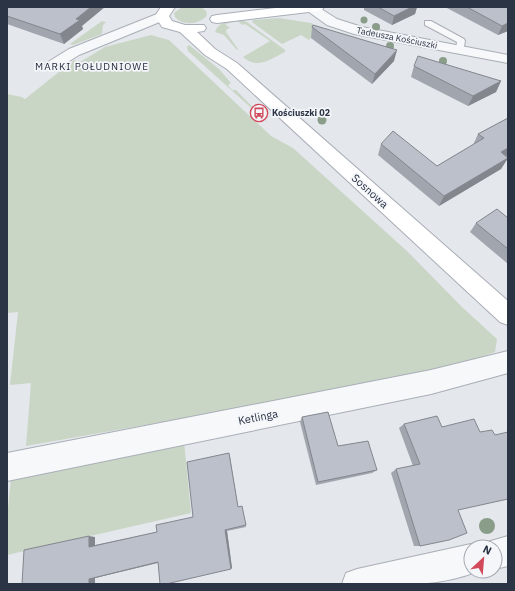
<svg xmlns="http://www.w3.org/2000/svg" width="515" height="591" font-family="'IBM Plex Sans',sans-serif">
  <style>
    .green { fill: #c9d6c5 }
    .lines { fill: none; stroke-linecap: round; stroke-linejoin: round }
    .lane-casing { stroke: #a9aeb7; stroke-width: 2 }
    .street-casing { stroke: #a9aeb7; stroke-width: 2 }
    .secondary-casing { stroke: #a9aeb7; stroke-width: 2 }
    .lane { fill: #f7f8fa; fill-rule: evenodd }
    .street { fill: #f7f8fa; fill-rule: evenodd }
    .secondary { fill: #fff; fill-rule: evenodd }
    .tree { fill: #899d89 }
    .wall { fill: #a1a5ae }
    .shaded-wall { fill: #83868d }
    .building { fill: #bbc0ca; stroke: #83868d }
    .labels { text-anchor: middle; stroke-width: 3.5; stroke-linejoin: round; paint-order: stroke }
    .far-street-label { font-size: 9px; fill: #2b3445; stroke: #f4f6f9 }
    .far-poi-label { font-size: 9px; font-weight: bold; fill: #2b3445; stroke: #f4f6f9; text-anchor: start }
    .far-neighbourhood-label { font-size: 10px; letter-spacing: 1px; fill: #1d2536; stroke: #f4f6f9 }
    .street-label { font-size: 11px; fill: #2b3445; stroke: #f4f6f9 }
  </style>
  <rect width="100%" height="100%" fill="#e4e7ec"/>
  <path class="green" d="M182,7H201L206,11L207,15C200,25 183,26 175,17L174,13Z
    M279,18L311,23L314,25L315,34L309,40L301,35L282,44L252,22L253,20Z
    M239,19L247,22L285,50V52C270,59 258,70 243,57L270,41L245,24L243,25L237,21L225,24L230,28L227,29L226,32L238,49L237,50L224,35L215,32C218,22 229,21 239,19Z
    M102,21L106,22L103,25L102,34L73,45L70,44Z
    M151,35L169,40L271,136L293,148L408,252L462,307L497,339L495,352L467,362L389,382L26,446L31,383L10,385L18,312L7,313V94L22,97L25,99L74,60L80,62L105,47Z
    M189,45L219,69L231,83L228,85L232,90H236L269,124L188,51L187,47Z
    M184,441L191,513L7,555V519L11,478Z"/>
  <g class="lines">
    <defs>
      <path id="lane" d="M425,21H431L464,39L465,41L463,52H460L456,50L457,42L425,25Z"/>
      <path id="street" d="M302,7H318L337,19L362,27L508,55V63L354,34L327,25Z
        M162,12L167,13L169,16L167,19L79,55L58,68L53,70L48,68L45,65L48,62L69,49Z
        M508,351V373L431,394L7,481V453L431,370Z
        M508,536V566L495,569V547H483L484,543Z
        M471,544L478,547H471V571H478C435,589 387,584 342,584L346,573L357,569Z"/>
      <path id="secondary" d="M161,7H175L169,16L172,21L185,25H204L206,28L204,31L197,32L215,49L237,63L508,301V325L500,322L227,69L205,55L180,32L162,27L155,16Z
        M284,7H324L322,10L317,11L217,23L212,22L210,19L212,16L217,15Z"/>
    </defs>
    <use href="#lane" class="lane-casing"/>
    <use href="#street" class="street-casing"/>
    <use href="#secondary" class="secondary-casing"/>
    <use href="#lane" class="lane"/>
    <use href="#street" class="street"/>
    <use href="#secondary" class="secondary"/>
  </g>
  <g class="tree">
    <circle cx="364" cy="20" r="3.5"/>
    <circle cx="376" cy="27" r="4"/>
    <circle cx="390" cy="46" r="4"/>
    <circle cx="443" cy="61" r="4"/>
    <circle cx="322" cy="120" r="4.5"/>
    <circle cx="487" cy="526" r="8"/>
  </g>
  <path class="wall" d="M7,7L82,26L83,29L64,44L7,24Z
    M364,7H417L415,14L392,25L364,10Z
    M445,7H508V31L498,35Z
    M312,27L394,61L372,84L311,38Z
    M414,66L501,81L496,92L468,106L411,77Z
    M508,118L506,156L508,158L501,169L439,206L378,155L381,144L437,166L473,145L478,134Z
    M508,218V264L470,232L476,223Z
    M302,417L338,446L377,470L372,473L316,485L300,422Z
    M404,424L458,510L420,546H414L391,473L396,469L413,466L399,428Z
    M230,457L238,507L242,506L246,527L227,531L232,568L158,562L95,578V584V537V545L157,532L193,517Z"/>
  <path class="shaded-wall" d="M91,7H105L82,26L83,29L64,44L60,34L76,19Z
    M412,7H417L415,14L392,25L394,16Z
    M508,23V31L498,35L502,26Z
    M397,50L394,61L372,84L375,74Z
    M501,81L496,92L468,106L473,96Z
    M508,148V155L494,163L501,152Z
    M508,158L501,169L439,206L444,196Z
    M225,530L227,531L232,568L231,569Z
    M89,536L95,537V547H89Z
    M158,562H162L95,578V584H89V579Z"/>
  <path class="building" d="M7,7H91L76,19L80,20L60,34L7,16Z
    M378,7H412L394,16Z
    M467,7H508V23L502,26Z
    M313,25L397,50L375,74L312,27Z
    M418,56L501,81L473,96L414,66Z
    M508,118V148L501,152L508,158L444,196L381,144L393,131L437,166L484,138L478,134Z
    M497,209L508,218V249L476,223Z
    M328,412L338,446L368,441L377,470L318,482L302,417Z
    M437,416L442,427L474,419L480,432L492,430L495,435L508,432V499L458,510L467,533L449,540L420,546L396,469L420,464L404,424Z
    M229,453L238,507L242,506L246,525L225,530L231,569L166,584H160L158,562L89,579V584H22L24,550L89,536V547L157,532L156,525L193,517L187,462Z"/>
  <defs>
    <symbol id="bus-ring" viewBox="-11 -11 22 22"><circle r="9.5" fill="#f4f6f9" stroke="#d1495b" stroke-width="1.5"/><path d="M-5-6H5V4H4V6H2V4H-2V6H-4V4H-5ZM-3.5-4V0h7V-4ZM-3.5 1.2v1.5H-2V1.2ZM2 1.2v1.5H3.5V1.2Z" fill="#d1495b"/></symbol>
  </defs>
  <g fill-rule="evenodd">
    <use href="#bus-ring" x="249" y="103" width="20" height="20"/>
  </g>
  <g class="labels">
    <g class="far-street-label">
      <text transform="translate(397 38) rotate(11)" y="3">Tadeusza Kościuszki</text>
    </g>
    <g class="far-poi-label">
      <text x="272" y="116">Kościuszki 02</text>
    </g>
    <g class="far-neighbourhood-label">
      <text x="92" y="70">MARKI POŁUDNIOWE</text>
    </g>
    <g class="street-label">
      <text transform="translate(370 191) rotate(42)" y="4">Sosnowa</text>
      <text transform="translate(258 417) rotate(-11)" y="4">Ketlinga</text>
    </g>
  </g>
  <rect width="515" height="591" fill="none" stroke="#2b3445" stroke-width="16"/>
  <g transform="translate(483 559) rotate(26)"><circle r="19" fill="#f4f6f9" stroke="#a4a8b1"/>
  <path d="M0-3L7 15L0 10L-7 15Z" fill="#d1495b"/>
  <text y="-6" font-size="11" font-weight="bold" text-anchor="middle" fill="#2b3445">N</text>
  </g>
</svg>
